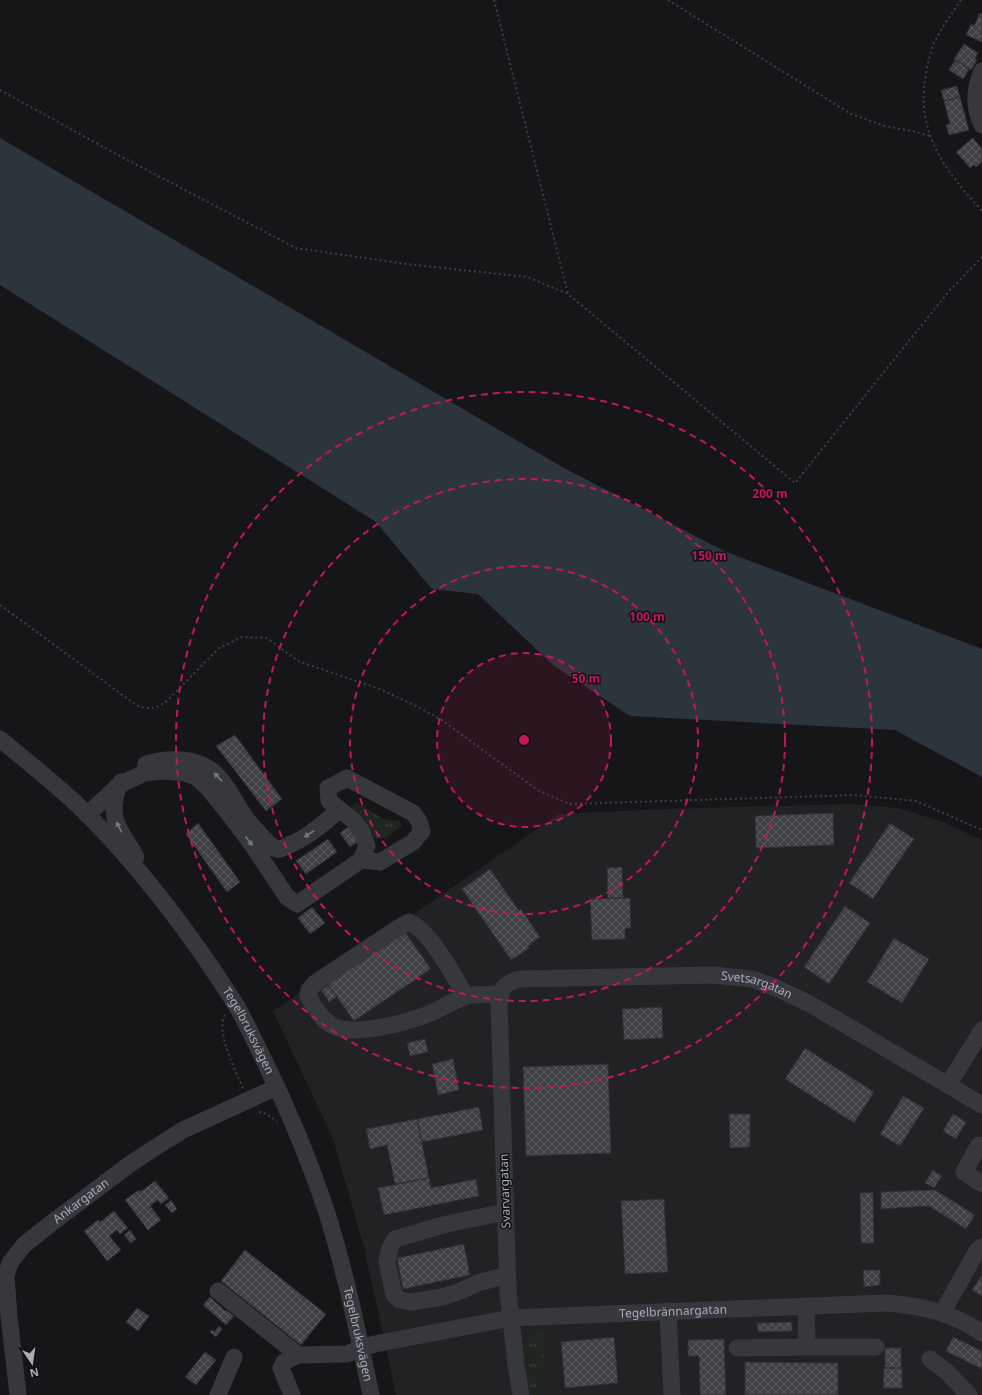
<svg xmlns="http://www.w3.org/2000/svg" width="982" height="1395" font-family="'Noto Sans',sans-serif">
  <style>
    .built { fill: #222225 }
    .grass { fill: url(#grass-tufts) }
    .water { fill: #2c353c }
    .building { fill: url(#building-cross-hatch); stroke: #303034 }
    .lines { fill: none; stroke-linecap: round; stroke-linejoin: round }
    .path { stroke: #3d3f44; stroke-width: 2; stroke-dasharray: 2 3; stroke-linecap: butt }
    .minor { stroke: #37383d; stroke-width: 17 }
    .oneway { fill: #757881 }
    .ring { fill: none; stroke: #c2185b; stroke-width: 2; stroke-dasharray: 7 5 }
    .labels { text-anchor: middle; stroke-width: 3; stroke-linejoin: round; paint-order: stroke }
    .street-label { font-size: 12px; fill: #a8adb8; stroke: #111113 }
    .centre { fill: #c2185b; stroke: #111113; stroke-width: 2 }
    .ring-label { font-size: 12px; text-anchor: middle; font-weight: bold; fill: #c2185b; stroke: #111113; stroke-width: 3; stroke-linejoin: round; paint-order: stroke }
  </style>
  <defs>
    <pattern id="grass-tufts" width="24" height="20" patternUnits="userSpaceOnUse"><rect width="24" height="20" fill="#1e261f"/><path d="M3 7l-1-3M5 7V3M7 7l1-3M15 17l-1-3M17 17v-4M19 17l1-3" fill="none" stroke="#3c433d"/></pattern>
    <pattern id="building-cross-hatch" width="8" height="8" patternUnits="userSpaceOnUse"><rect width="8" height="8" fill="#404145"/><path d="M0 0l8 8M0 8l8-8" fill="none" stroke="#595a5e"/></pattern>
  </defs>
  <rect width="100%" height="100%" fill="#161618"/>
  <path class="built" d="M851,804L898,808L943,822L982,840V1395H396L364,1247L333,1139L273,1011L559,814L667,809Z"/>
  <path class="grass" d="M356,802L383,819L399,821L402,826L386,838L376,839L371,830L351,808Z
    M537,1330L542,1331L545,1364L534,1371L539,1395H532C528,1376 516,1343 537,1330Z"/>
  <path class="water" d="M0,138L564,468L724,551L982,649V777L895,730L630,716L553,665L478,594L432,589L376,522L0,285Z"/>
  <path class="building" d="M980,13L982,14V42L966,35L971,24L974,26Z
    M964,44L978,53L975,58L977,60L971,70L954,59Z
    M955,60L969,69L963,79L949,70Z
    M957,86L960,97L944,101L941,90Z
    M960,97L969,130L949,135L946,125L950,124L944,101Z
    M973,138L982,149V162L976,167L974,165L970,168L956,152Z
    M235,735L282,799L266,811L216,746Z
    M833,813L834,845L756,848L755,816Z
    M198,823L240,882L227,892L186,834Z
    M890,823L914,839L873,899L849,883Z
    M350,826L360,840L350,847L340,833Z
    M328,839L337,852L306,874L296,861Z
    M622,867L623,898H608L607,868Z
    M490,869L519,911L521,909L540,937L528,946L529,948L511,960L462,889Z
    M630,898L631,928L625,929V939L592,940L590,899Z
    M845,906L870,923L829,984L804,967Z
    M312,907L325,923L310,934L298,918Z
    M405,932L431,969L354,1021L328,984Z
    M894,938L929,959L902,1003L867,982Z
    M329,985L337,997L329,1002L321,990Z
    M662,1007L663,1038L624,1040L622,1009Z
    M425,1039L428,1052L410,1056L407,1043Z
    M805,1048L874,1092L854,1123L785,1079Z
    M453,1059L459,1090L438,1095L432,1064Z
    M608,1064L611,1153L526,1156L523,1067Z
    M903,1096L924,1108L900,1146L880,1134Z
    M479,1107L483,1130L422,1142L417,1119Z
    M729,1114H750V1147L730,1148Z
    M953,1114L966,1122L956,1139L943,1131Z
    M417,1119L429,1178L395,1184L387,1145L370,1149L366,1129Z
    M933,1170L942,1176L934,1188L925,1183Z
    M429,1178L431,1188L476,1179L479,1196L384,1215L378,1188Z
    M155,1181L169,1198L161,1204L158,1200L150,1206L161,1220L148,1230L125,1200L139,1190L140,1192Z
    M935,1190L975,1215L966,1229L929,1206L881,1209V1192Z
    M873,1192L874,1243H861L860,1193Z
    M664,1199L668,1272L625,1274L621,1201Z
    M171,1200L177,1209L172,1213L165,1205Z
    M114,1211L128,1228L120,1234L117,1230L109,1236L121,1250L107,1261L84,1231L98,1220L100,1222Z
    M130,1230L136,1239L131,1243L124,1235Z
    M464,1244L470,1275L403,1289L397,1258Z
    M245,1250L326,1314L301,1345L221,1281Z
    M863,1270H880V1285L864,1287Z
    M982,1275V1296L972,1290Z
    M210,1297L225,1311L226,1310L234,1316L226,1325L203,1305Z
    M137,1308L149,1316L138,1331L126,1322Z
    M792,1322V1331L758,1332L757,1323Z
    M219,1326L222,1329L216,1337L210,1332L212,1330L214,1332Z
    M614,1337L618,1383L565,1388L561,1342Z
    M953,1337L982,1351V1369L946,1351Z
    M724,1339L726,1395H700L699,1356H688V1340Z
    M885,1348H901V1368H885Z
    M205,1352L216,1360L196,1385L185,1377Z
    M745,1362L838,1363V1395H745Z
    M884,1368H902V1388H883Z"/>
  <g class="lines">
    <path class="path" d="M494,0L568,294
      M668,0L851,114L885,126L912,131L930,136
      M961,0C952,13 942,27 935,41C930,51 928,63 926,74C915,133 945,170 982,211
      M0,90L116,154L296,248L406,264L527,277L568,294L795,483L949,291L982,257
      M0,605L136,705C149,711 158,708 168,700L219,648L242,637L267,638L298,661L380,689L422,709L443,721L539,791L570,804L855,795L916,801L982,830
      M225,1015C215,1030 236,1073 243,1088
      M259,1112C267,1113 271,1117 277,1122"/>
    <g class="minor">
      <path d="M982,71C974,89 973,106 982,125"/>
      <path id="s1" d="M0,739C30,764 61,788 88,815C144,872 193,937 236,1005C246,1022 255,1042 264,1060C288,1109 309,1159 326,1210C345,1270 358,1333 371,1395"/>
      <path d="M146,764C159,760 170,759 182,760C223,764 227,793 248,821C253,827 259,833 264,839C269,843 272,849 279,849C281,849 285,847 287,846C307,838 323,824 339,810"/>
      <path d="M121,782C115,792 112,810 116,821C120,834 130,845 136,857"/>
      <path d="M87,815L119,785L144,773L164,771L185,773L196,777L208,788L226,810L253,846L287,897L297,904L361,860L367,846L363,834L353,820L329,801L328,788L347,778L413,813L419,821L422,831L413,842L380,862L361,860"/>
      <path d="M466,996C453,976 431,931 409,922L401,926L315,983L309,990L308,995C313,1006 323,1022 335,1027C358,1036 409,1022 431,1013C444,1007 456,999 470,995L500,994"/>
      <path d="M948,1085L982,1030"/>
      <path d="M979,1145L964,1172L982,1184"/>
      <path d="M505,1212L447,1224L395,1239L390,1248L387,1262L394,1295L400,1300L410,1302L442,1297L458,1292L478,1283L507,1275"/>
      <path d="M218,1291L298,1355"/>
      <path d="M668,1311L672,1395"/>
      <path d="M942,1313L977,1251L982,1247"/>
      <path d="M807,1347H876"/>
      <path d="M737,1348L807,1347L806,1306"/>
      <path d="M930,1359L947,1372L969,1395"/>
      <path id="s2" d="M18,1395L9,1316L6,1276L10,1263L16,1255L24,1245L49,1225L130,1164L156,1147L183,1130L277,1087"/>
      <path d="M218,1395L234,1357"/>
      <path id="s3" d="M292,1395L281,1368L284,1362L298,1355L347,1354L361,1348L375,1344L510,1318L886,1303C920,1305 953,1313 982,1333"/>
      <path id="s4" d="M521,1395L516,1365L508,1291L499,1003C501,987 505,983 520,979L714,975L752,979L772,986L810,1004L982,1105"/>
    </g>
  </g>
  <defs><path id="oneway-solid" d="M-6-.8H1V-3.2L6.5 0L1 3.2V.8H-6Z"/></defs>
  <g class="oneway">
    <use href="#oneway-solid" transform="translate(218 777) rotate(-133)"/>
    <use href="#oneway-solid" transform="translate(119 827) rotate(-118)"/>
    <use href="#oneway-solid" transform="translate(309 834) rotate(147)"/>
    <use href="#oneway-solid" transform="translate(249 841) rotate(53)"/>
  </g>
  <circle cx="524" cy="740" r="87" fill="#c2185b" fill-opacity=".12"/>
  <g class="ring">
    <circle cx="524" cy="740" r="87"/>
    <circle cx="524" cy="740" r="174"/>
    <circle cx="524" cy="740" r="261"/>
    <circle cx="524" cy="740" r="348"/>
  </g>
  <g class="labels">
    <g class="street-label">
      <text dy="4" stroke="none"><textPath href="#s4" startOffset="666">Svetsargatan</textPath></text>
      <text dy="4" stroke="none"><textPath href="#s1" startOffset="386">Tegelbruksvägen</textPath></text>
      <text transform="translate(505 1191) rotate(-92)" y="4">Svarvargatan</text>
      <text dy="4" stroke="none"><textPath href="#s2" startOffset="228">Ankargatan</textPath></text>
      <text dy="4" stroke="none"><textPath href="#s3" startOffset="431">Tegelbrännargatan</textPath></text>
      <text dy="4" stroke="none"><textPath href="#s1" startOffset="710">Tegelbruksvägen</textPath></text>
    </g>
  </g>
  <circle cx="524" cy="740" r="6" class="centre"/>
  <g class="ring-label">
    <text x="770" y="498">200 m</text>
    <text x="709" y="560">150 m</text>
    <text x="647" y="621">100 m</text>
    <text x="586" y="683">50 m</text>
  </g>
  <g transform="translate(32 1363) rotate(167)" stroke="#111113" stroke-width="3" paint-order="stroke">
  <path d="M0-3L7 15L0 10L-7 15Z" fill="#a8adb8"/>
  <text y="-6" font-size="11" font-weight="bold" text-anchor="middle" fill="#a8adb8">N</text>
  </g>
</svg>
